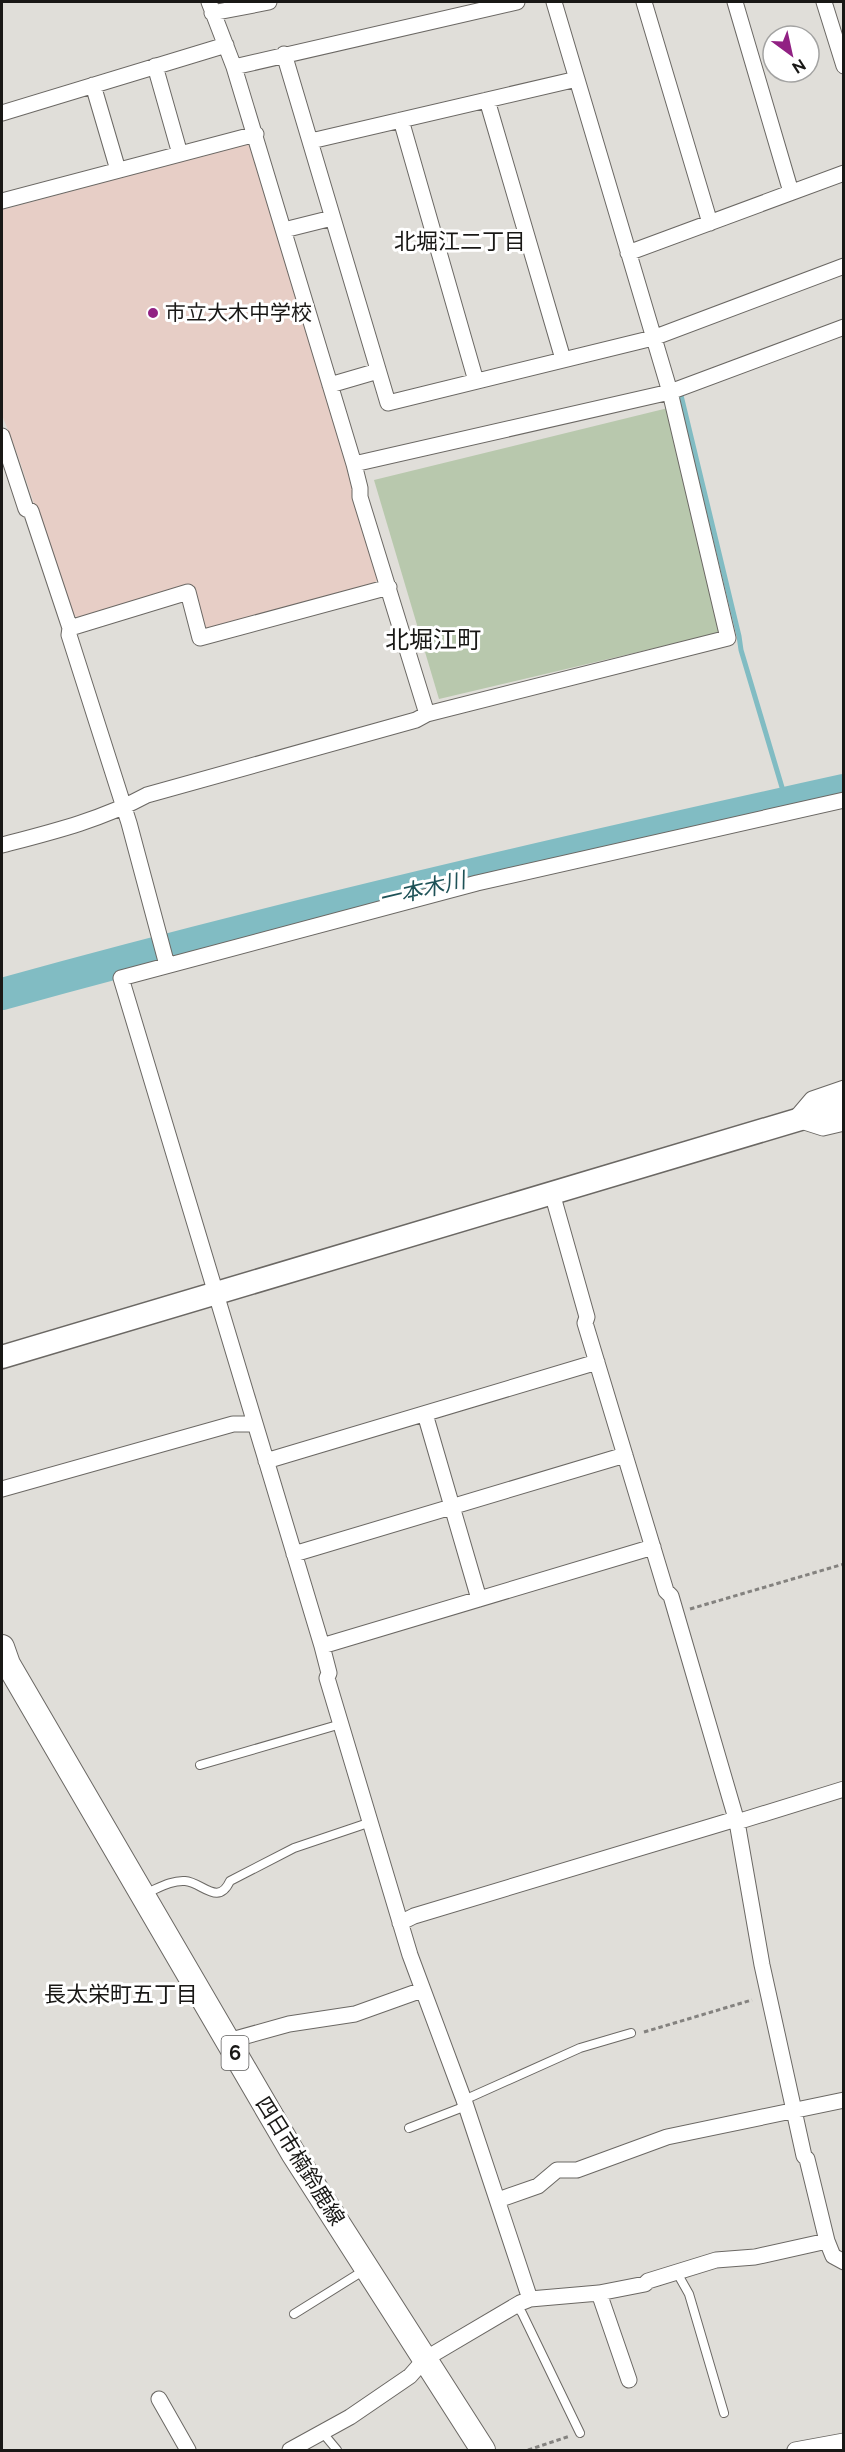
<svg xmlns="http://www.w3.org/2000/svg" width="845" height="2452" font-family="Raleway,'Noto Sans JP',sans-serif">
  <style>
    .education { fill: #e7cec6 }
    .green { fill: #b8c8ad }
    .lines { fill: none; stroke-linecap: round; stroke-linejoin: round }
    .stream { stroke: #81bcc3; stroke-width: 5 }
    .river { stroke: #81bcc3; stroke-width: 32 }
    .lane-casing { stroke: #6b6864; stroke-width: 10 }
    .street-casing { stroke: #6b6864; stroke-width: 17 }
    .secondary-casing { stroke: #6b6864; stroke-width: 25 }
    .primary-casing { stroke: #6b6864; stroke-width: 26 }
    .path { stroke: #84827f; stroke-width: 3; stroke-dasharray: 4.5 3; stroke-linecap: butt }
    .lane { stroke: #fff; stroke-width: 8 }
    .street { stroke: #fff; stroke-width: 15 }
    .secondary { stroke: #fff; stroke-width: 22 }
    .primary { stroke: #fff; stroke-width: 24 }
    .poi-dot { fill: #912183; stroke: #fff; stroke-width: 2 }
    .labels { text-anchor: middle; stroke-width: 6; stroke-linejoin: round; paint-order: stroke }
    .shield { fill: #fff; stroke: #5e5d5c; stroke-width: 1.5 }
    .shield-label { font-size: 20px; font-weight: bold; fill: #191816 }
    .poi-label { font-size: 21px; fill: #191816; stroke: #fff; text-anchor: start }
    .street-label { font-size: 21px; fill: #191816; stroke: #fff }
    .neighbourhood-label { font-size: 22px; fill: #191816; stroke: #fff }
    .water-label { font-size: 22px; font-style: italic; fill: #1e5257; stroke: #fff }
    .quarter-label { font-size: 24px; fill: #191816; stroke: #fff }
  </style>
  <rect width="100%" height="100%" fill="#e0ded9"/>
  <path class="education" d="M249,143L255,147L356,491L379,578L374,584L208,629L201,624L190,587L79,618L71,614L18,456L2,415V210Z"/>
  <path class="green" d="M668,408L723,632L439,699L374,480Z"/>
  <g class="lines">
    <path class="stream" d="M680,391L739,636L741,650L784,794"/>
    <path class="river" d="M2,994C280,917 562,852 844,790"/>
    <defs>
      <path id="lane" d="M200,1765L341,1724
        M144,1894C157,1889 171,1880 185,1881C202,1882 218,1907 230,1881L294,1848L371,1822
        M464,2100L580,2048L631,2033
        M409,2128L466,2106
        M676,2271L689,2294L724,2413
        M516,2305L522,2313L580,2433
        M294,2314L363,2271
        M322,2432L337,2450"/>
      <path id="street" d="M209,2L234,67
        M644,2L710,223
        M735,2L791,192
        M824,2L844,66
        M212,13L269,2
        M284,54L388,403L653,338L844,266
        M155,66L180,154
        M93,85L118,170
        M487,100L563,359
        M2,113L226,45
        M401,120L476,381
        M311,141L577,79
        M2,201L256,134
        M284,230L332,218
        M628,253L844,173
        M330,385L378,371
        M2,436L26,509L31,511L70,628L69,635L129,823L167,965
        M354,464L670,392L844,327
        M70,628L188,592L200,638L389,587
        M427,714L360,497V488L354,464L234,67L517,2
        M2,845C52,832 101,820 147,795L416,720L427,714L728,638L670,392L554,2
        M844,1088L812,1099L795,1119L823,1128L844,1123
        M552,1193L587,1317L585,1323L666,1591L671,1596L737,1822L762,1965L804,2156L807,2159L827,2241L833,2256L844,2262
        M425,1414L479,1599
        M266,1461L597,1362
        M2,1489L233,1424H254
        M294,1554L625,1455
        M322,1646L653,1547
        M737,1822L844,1789
        M400,1923L414,1916L736,1819
        M228,2041L289,2024L355,2014L422,1990
        M498,2200L538,2186L557,2170H577L667,2137L844,2100
        M599,2293L629,2380
        M530,2299L464,2100L410,1955L327,1678L329,1673L322,1646L121,978L477,883L844,800
        M159,2399L188,2450
        M290,2450L350,2417L410,2376L425,2359L520,2303L530,2299L599,2293L645,2284L648,2281L716,2260L755,2257L827,2241
        M795,2450L844,2441"/>
      <path id="secondary" d="M2,1357L844,1106"/>
      <path id="primary" d="M2,1647L8,1664L293,2153L483,2450"/>
    </defs>
    <use href="#lane" class="lane-casing"/>
    <use href="#street" class="street-casing"/>
    <use href="#secondary" class="secondary-casing"/>
    <use href="#primary" class="primary-casing"/>
    <path class="path" d="M690,1609L844,1564
      M644,2032L752,2000
      M528,2450L570,2436"/>
    <use href="#lane" class="lane"/>
    <use href="#street" class="street"/>
    <use href="#secondary" class="secondary"/>
    <use href="#primary" class="primary"/>
  </g>
  <circle class="poi-dot" cx="153" cy="313" r="6"/>
  <g class="labels">
    <rect class="shield" x="221.5" y="2036" width="27" height="34" rx="4.5"/>
    <g class="shield-label">
      <text x="235" y="2060">6</text>
    </g>
    <g class="poi-label">
      <text x="165" y="320">市立大木中学校</text>
    </g>
    <g class="street-label">
      <text transform="translate(300 2161) rotate(58)" y="7">四日市楠鈴鹿線</text>
    </g>
    <g class="neighbourhood-label">
      <text x="460" y="249">北堀江二丁目</text>
      <text x="121" y="2002">長太栄町五丁目</text>
    </g>
    <g class="water-label">
      <text transform="translate(422 889) rotate(-13)" y="8">一本木川</text>
    </g>
    <g class="quarter-label">
      <text x="433" y="648">北堀江町</text>
    </g>
  </g>
  <rect width="845" height="2452" fill="none" stroke="#191816" stroke-width="6"/>
  <g transform="translate(791 54) rotate(147)"><circle r="28" fill="#ffffff" stroke="#a3a3a2" stroke-width="1.5"/>
  <path d="M0-4.5L10 22L0 15L-10 22Z" fill="#912183"/>
  <text y="-9" font-size="16" font-weight="bold" text-anchor="middle" fill="#191816">N</text>
  </g>
</svg>
